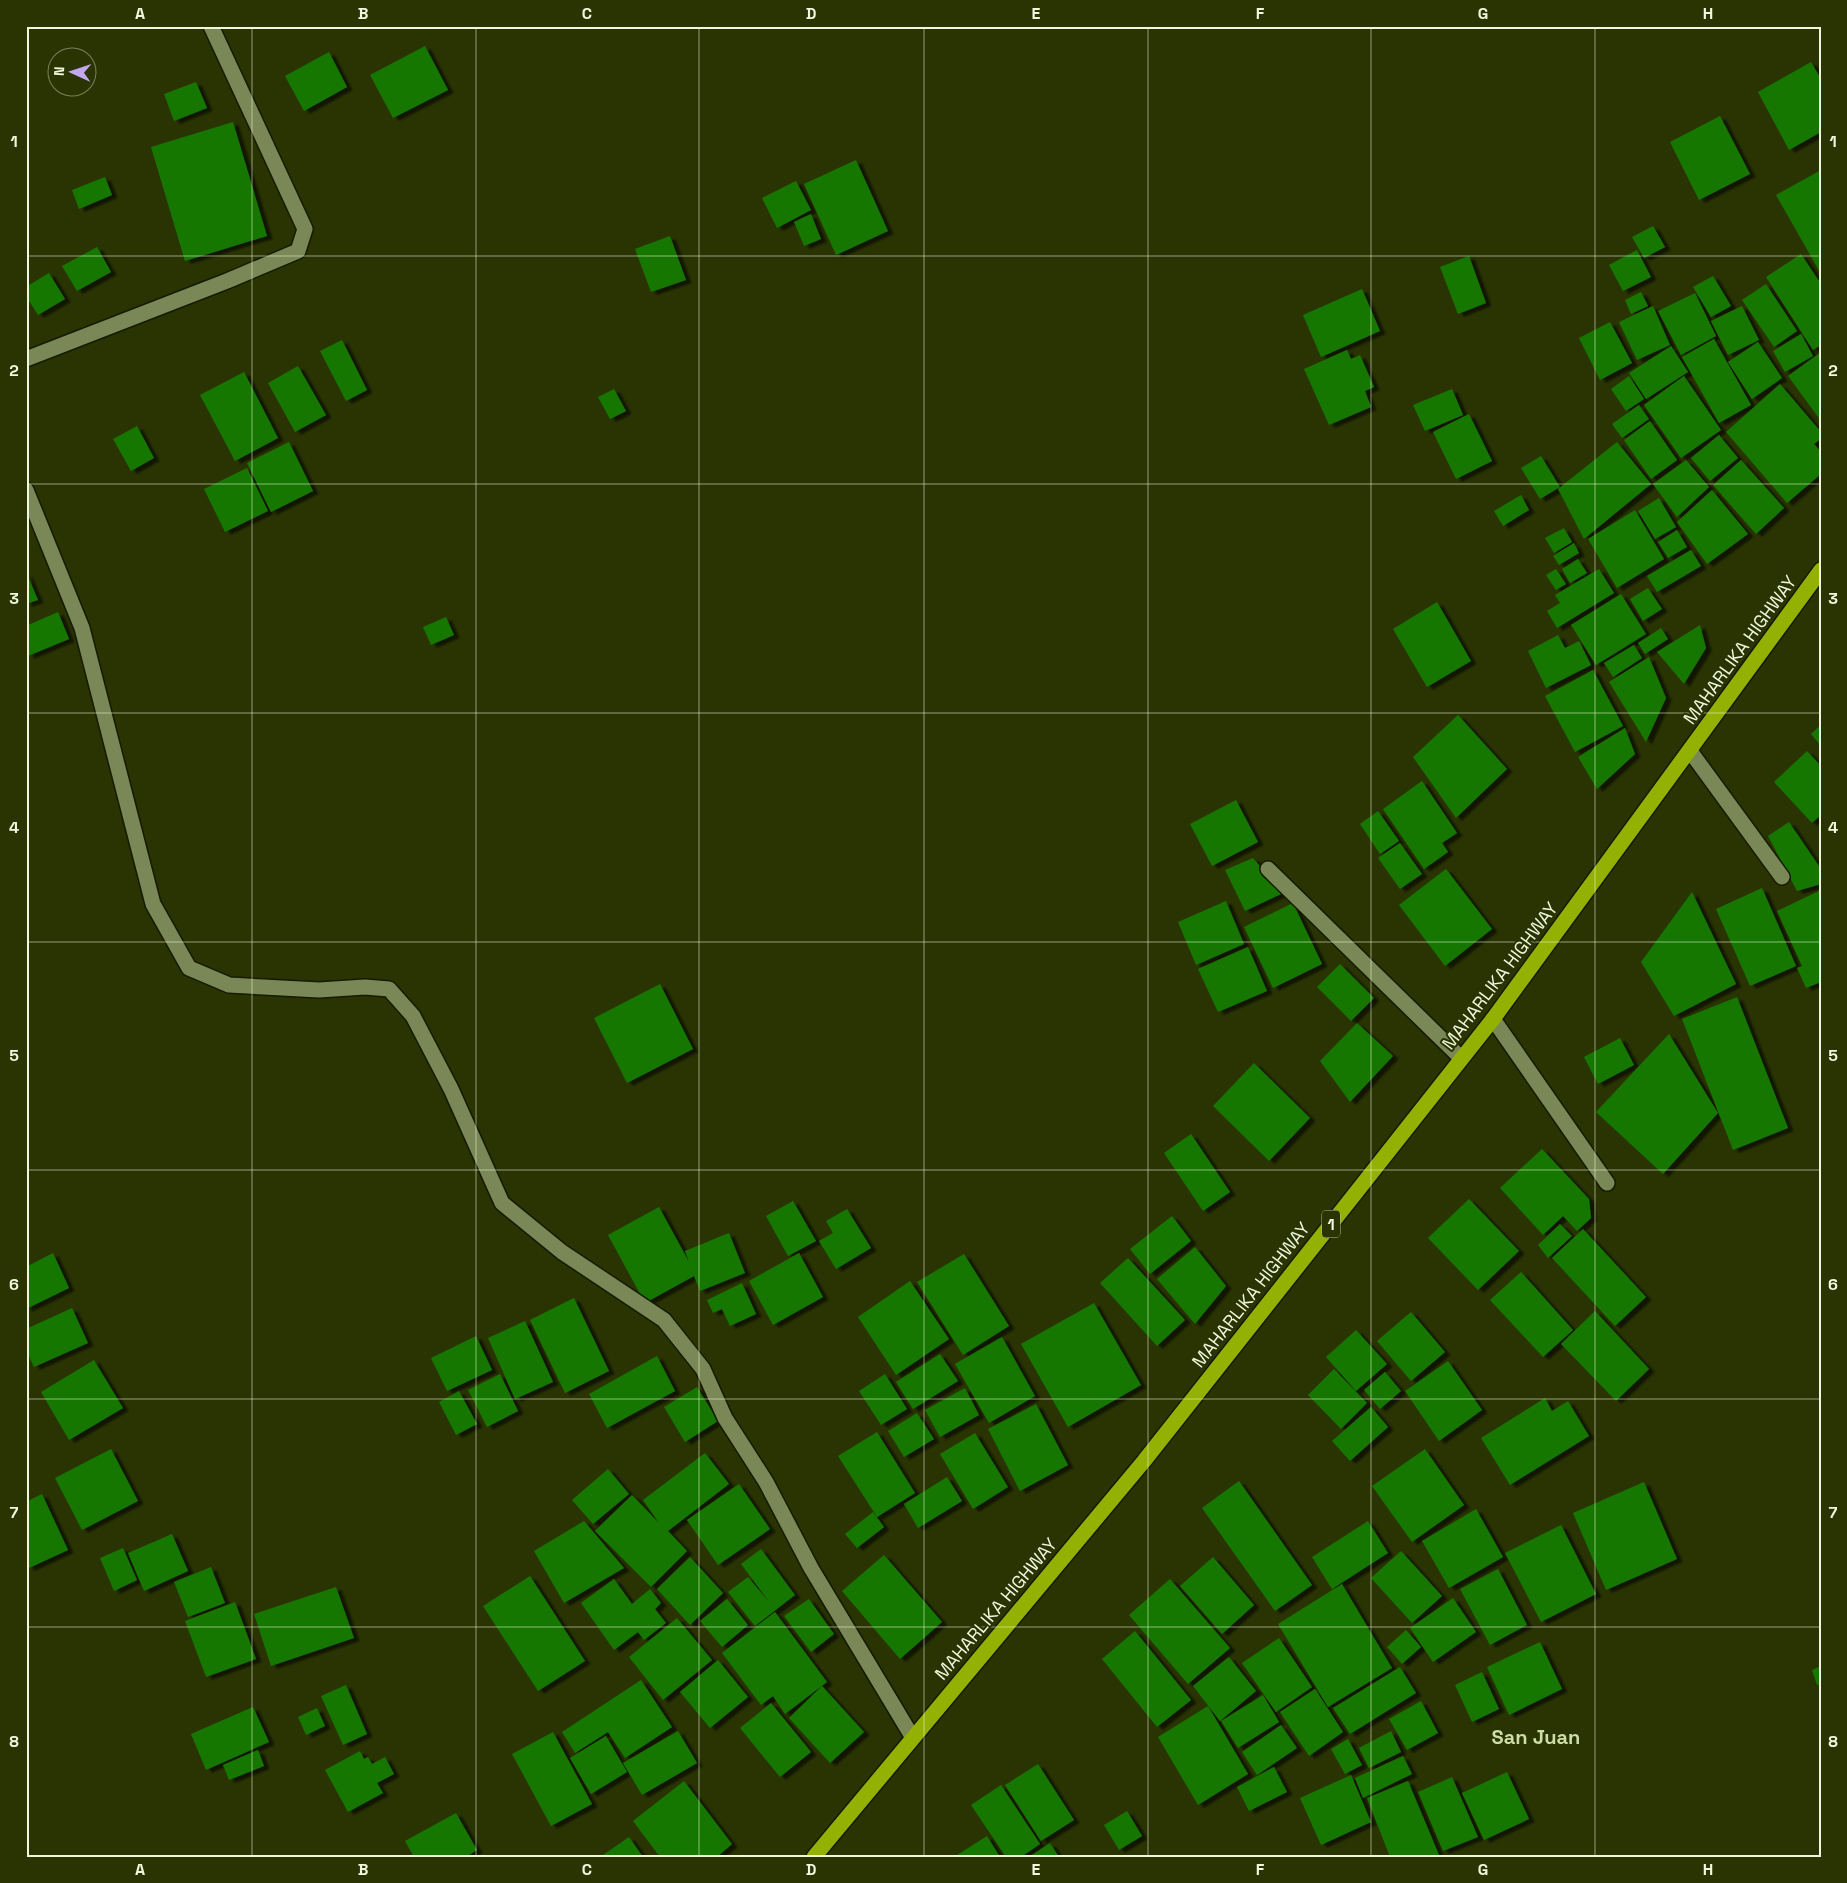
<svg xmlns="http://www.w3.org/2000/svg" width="1847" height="1883" font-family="'Space Grotesk',sans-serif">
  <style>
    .building { fill: #187701; filter: url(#shadow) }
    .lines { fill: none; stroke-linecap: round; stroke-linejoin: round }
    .minor-casing { stroke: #141b00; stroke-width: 18 }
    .highway-casing { stroke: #141b00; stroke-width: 18 }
    .minor { stroke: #7a8756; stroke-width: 15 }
    .highway { stroke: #93b103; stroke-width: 15 }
    .grid { fill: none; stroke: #eff7dd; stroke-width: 1; stroke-opacity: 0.55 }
    .labels { text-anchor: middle; stroke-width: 4; stroke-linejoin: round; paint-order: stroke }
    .shield { fill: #2a3402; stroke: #b4bc9b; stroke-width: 1 }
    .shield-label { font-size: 16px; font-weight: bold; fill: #eff7dd }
    .street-label { font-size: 18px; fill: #eff7dd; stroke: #2a3402 }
    .quarter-label { font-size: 20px; font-weight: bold; fill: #cddca8; stroke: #2a3402 }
    .neatline { fill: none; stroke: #eff7dd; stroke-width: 2 }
    .grid-label { font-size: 16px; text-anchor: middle; font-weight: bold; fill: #eff7dd }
  </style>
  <defs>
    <filter id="shadow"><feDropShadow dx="5.5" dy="3" stdDeviation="1" flood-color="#0009"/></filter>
  </defs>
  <rect width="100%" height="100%" fill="#2a3402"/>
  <path class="building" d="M425,46L448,90L393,118L370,75Z
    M329,52L347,87L304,111L285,76Z
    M1811,62L1821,79V132L1789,150L1758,92Z
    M196,82L207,108L174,121L164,94Z
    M1720,116L1750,174L1699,200L1670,142Z
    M233,122L267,236L185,261L151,147Z
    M856,160L888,231L836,255L804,184Z
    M1821,170V274L1776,195Z
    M105,177L112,195L79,209L72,190Z
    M796,181L811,210L777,228L762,198Z
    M811,214L821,239L804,246L794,222Z
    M1653,226L1665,247L1644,258L1632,237Z
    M670,236L686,280L651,292L635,249Z
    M97,247L111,272L77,291L62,266Z
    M1637,250L1651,277L1623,291L1609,265Z
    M1801,254L1821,284V345L1813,350L1766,277Z
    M1469,256L1486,303L1458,314L1440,267Z
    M49,273L65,299L38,315L26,296V287Z
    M1713,276L1731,306L1711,317L1693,287Z
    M1766,284L1797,331L1774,347L1742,300Z
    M1362,289L1380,331L1321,357L1303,315Z
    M1641,292L1648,306L1631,314L1625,300Z
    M1695,293L1716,336L1681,355L1658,311Z
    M1653,306L1670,345L1637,360L1619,322Z
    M1742,306L1759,340L1728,355L1711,321Z
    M1610,322L1632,363L1600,380L1579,338Z
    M1801,334L1813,356L1785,372L1773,351Z
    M1714,339L1751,405L1719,423L1682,357Z
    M342,340L367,390L346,401L320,351Z
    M1758,342L1782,378L1752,399L1728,362Z
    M1671,346L1688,372L1646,399L1629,373Z
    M1347,350L1351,359L1360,355L1374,387L1365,391L1371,407L1329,425L1304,369Z
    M1821,352V421L1788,376Z
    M298,366L326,415L295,432L268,383Z
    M244,372L278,438L235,461L200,395Z
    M1629,376L1644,399L1626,411L1611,389Z
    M1684,376L1721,430L1681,458L1644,405Z
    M1780,384L1821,432V439L1814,444L1821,452V474L1787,503L1726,432Z
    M614,389L626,411L610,419L598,397Z
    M1452,389L1463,415L1425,431L1413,405Z
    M1639,405L1649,419L1622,438L1612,424Z
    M1469,414L1492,461L1456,479L1433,432Z
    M1650,421L1677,460L1651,479L1624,440Z
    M137,426L154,458L131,471L113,439Z
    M1719,435L1738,458L1710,481L1691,458Z
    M289,442L313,491L271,512L247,463Z
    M1617,442L1651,484L1584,539L1558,489Z
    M1541,456L1560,487L1540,499L1521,468Z
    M1686,460L1709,487L1677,517L1653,484Z
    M1741,460L1784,508L1756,534L1713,485Z
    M247,468L268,511L225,532L204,489Z
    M1712,490L1748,534L1707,564L1677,522Z
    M1521,495L1529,510L1503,526L1494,511Z
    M1659,498L1676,527L1655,539L1638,511Z
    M1635,510L1664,559L1617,588L1588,539Z
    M1564,528L1572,542L1554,553L1545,538Z
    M1677,530L1687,547L1668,558L1658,542Z
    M1574,543L1579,553L1559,565L1553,556Z
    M1691,550L1701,566L1657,592L1647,576Z
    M1578,559L1587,573L1570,583L1562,569Z
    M1556,569L1566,584L1556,590L1546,575Z
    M1599,569L1614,593L1557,628L1547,611L1560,603L1555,595Z
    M26,572L38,600L26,604Z
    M1648,588L1662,609L1643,621L1630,599Z
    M1621,594L1646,634L1596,665L1571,625Z
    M1437,602L1471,661L1427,687L1393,629Z
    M58,612L69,639L28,656L26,626Z
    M446,617L454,635L431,645L423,627Z
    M1700,625L1706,648L1684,684L1657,652Z
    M1661,628L1668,639L1645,654L1638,643Z
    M1558,635L1565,648L1579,641L1591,665L1546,688L1528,651Z
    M1634,645L1642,658L1613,677L1604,663Z
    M1649,657L1666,698L1646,742L1609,682Z
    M1593,670L1623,726L1575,752L1545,696Z
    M1458,715L1507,769L1456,818L1413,757Z
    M1821,725V746L1811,734Z
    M1625,728L1635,754L1597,789L1578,757Z
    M1807,751L1821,766V815L1812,823L1774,782Z
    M1422,781L1457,833L1442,843L1448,852L1424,869L1383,809Z
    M1236,800L1258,842L1212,866L1190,824Z
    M1378,811L1399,841L1380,854L1360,824Z
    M1789,822L1821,869V884L1797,891L1768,836Z
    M1400,843L1422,874L1400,889L1378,858Z
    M1253,858L1283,893L1245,911L1225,870Z
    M1446,869L1492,929L1445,966L1399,905Z
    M1762,888L1796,966L1750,986L1716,909Z
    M1821,890V982L1806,988L1797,968L1802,966L1777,911Z
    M1692,892L1736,984L1674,1016L1641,962Z
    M1226,901L1244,944L1196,965L1178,922Z
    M1293,903L1322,964L1273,988L1244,927Z
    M1248,947L1267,991L1218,1012L1198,969Z
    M1340,964L1374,998L1351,1021L1317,987Z
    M660,984L693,1049L627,1083L594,1018Z
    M1737,997L1788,1128L1733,1150L1682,1019Z
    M1357,1023L1393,1056L1350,1102L1320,1061Z
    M1669,1034L1718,1113L1663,1174L1596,1112Z
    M1620,1038L1634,1065L1598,1084L1584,1057Z
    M1254,1063L1310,1118L1269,1161L1213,1106Z
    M1191,1134L1230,1192L1203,1211L1164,1153Z
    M1542,1149L1589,1199L1591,1218L1577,1231L1563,1216L1543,1235L1500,1188Z
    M1469,1199L1519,1251L1478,1290L1428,1238Z
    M793,1201L816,1241L788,1256L766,1216Z
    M659,1207L689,1262L685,1251L729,1233L745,1273L700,1291L694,1276L645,1303L608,1235Z
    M847,1209L871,1248L836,1269L819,1241L833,1233L826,1221Z
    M1172,1216L1191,1241L1150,1274L1130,1249Z
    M1560,1224L1572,1236L1548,1258L1538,1245Z
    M1583,1229L1646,1297L1615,1326L1552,1258Z
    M1195,1247L1226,1286L1195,1324L1157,1279Z
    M53,1253L69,1288L26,1309V1267Z
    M799,1253L823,1297L773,1325L749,1281Z
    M964,1254L1009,1326L963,1355L917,1282Z
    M1128,1258L1185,1320L1157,1346L1100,1283Z
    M1521,1272L1573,1330L1543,1357L1490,1300Z
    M910,1281L949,1339L896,1375L858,1317Z
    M742,1283L756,1314L730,1326L722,1309L713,1313L707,1300Z
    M574,1298L609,1371L565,1393L530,1320Z
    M1094,1303L1141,1385L1068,1427L1021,1344Z
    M72,1308L88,1343L34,1367L26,1350V1329Z
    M1595,1311L1649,1369L1616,1401L1561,1344Z
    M1411,1312L1445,1352L1411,1381L1377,1341Z
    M525,1321L553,1382L515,1399L488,1338Z
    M1356,1330L1387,1364L1356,1391L1326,1357Z
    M476,1336L492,1370L447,1391L431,1358Z
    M1002,1337L1035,1396L989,1423L955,1364Z
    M940,1354L958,1381L913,1409L896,1382Z
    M657,1356L675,1391L607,1428L589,1394Z
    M94,1360L123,1408L69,1440L41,1392Z
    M1448,1361L1482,1410L1439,1441L1405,1391Z
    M1334,1369L1367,1403L1341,1429L1308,1395Z
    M1385,1372L1401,1391L1380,1409L1364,1390Z
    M500,1374L518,1411L487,1427L468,1390Z
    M885,1374L907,1409L881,1425L859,1391Z
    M697,1387L718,1421L685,1442L664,1407Z
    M965,1388L979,1415L940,1437L925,1410Z
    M459,1391L477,1424L456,1435L439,1402Z
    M1545,1398L1552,1411L1568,1401L1589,1436L1510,1485L1481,1438Z
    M1036,1404L1068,1465L1020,1491L988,1429Z
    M1371,1407L1388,1427L1350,1461L1332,1441Z
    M917,1413L934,1439L904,1457L888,1431Z
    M877,1432L915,1493L877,1517L838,1456Z
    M975,1433L1008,1487L973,1509L940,1454Z
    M111,1449L138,1501L82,1530L55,1478Z
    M1425,1449L1464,1505L1412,1542L1372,1486Z
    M705,1453L729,1484L668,1531L687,1551L651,1587L595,1531L632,1495L659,1523L643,1500Z
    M608,1469L629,1494L593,1524L572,1500Z
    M947,1477L962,1501L918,1528L904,1504Z
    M1239,1481L1312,1585L1275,1611L1202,1508Z
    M1644,1482L1677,1559L1606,1590L1573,1513Z
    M739,1484L770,1529L718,1565L687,1520Z
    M42,1494L68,1550L29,1568L26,1562V1502Z
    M1476,1509L1503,1557L1449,1588L1422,1541Z
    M873,1512L884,1527L857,1548L845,1534Z
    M584,1521L624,1568L564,1603L534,1551Z
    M1368,1521L1388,1553L1332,1589L1312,1557Z
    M1561,1525L1596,1594L1541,1622L1505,1553Z
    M172,1534L188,1571L144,1591L128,1553Z
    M123,1548L137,1580L114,1591L100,1558Z
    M761,1549L795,1595L755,1626L728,1592L748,1577L770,1603L741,1564Z
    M1401,1551L1442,1596L1412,1623L1371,1578Z
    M884,1555L942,1622L900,1659L842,1591Z
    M690,1557L723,1593L690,1625L657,1589Z
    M1213,1557L1254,1605L1222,1634L1180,1586Z
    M211,1567L225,1603L188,1617L174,1582Z
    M1498,1569L1527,1625L1490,1645L1460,1589Z
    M530,1576L585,1661L538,1691L483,1606Z
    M614,1579L632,1604L650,1589L661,1603L655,1609L666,1623L644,1640L638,1632L614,1650L581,1603Z
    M1170,1579L1230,1648L1188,1684L1129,1615Z
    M1342,1584L1392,1668L1328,1707L1278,1624Z
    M336,1587L354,1638L271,1666L254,1614Z
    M1453,1598L1476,1632L1433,1662L1410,1628Z
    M727,1599L748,1625L722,1647L700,1621Z
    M809,1599L834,1634L811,1652L784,1616Z
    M235,1602L256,1659L206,1677L185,1621Z
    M775,1612L827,1682L785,1714L773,1696L761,1705L722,1653Z
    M677,1618L712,1660L663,1700L629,1657Z
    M1406,1630L1421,1647L1402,1664L1387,1647Z
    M1135,1631L1191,1700L1157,1727L1102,1659Z
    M1279,1638L1312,1687L1276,1712L1242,1663Z
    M1540,1642L1562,1689L1509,1715L1487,1667Z
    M1229,1657L1256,1691L1220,1721L1193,1686Z
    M718,1660L748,1697L710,1728L680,1692Z
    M1821,1666V1684L1817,1685L1812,1670Z
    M1400,1667L1416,1693L1350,1734L1333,1708Z
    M1482,1672L1499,1709L1472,1722L1455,1685Z
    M641,1680L672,1727L625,1758L608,1732L575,1753L562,1732Z
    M346,1685L367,1734L343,1745L321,1696Z
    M822,1686L864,1732L830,1763L789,1718Z
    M1315,1689L1343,1732L1309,1756L1280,1712Z
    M1263,1695L1279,1722L1238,1748L1221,1721Z
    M1421,1701L1438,1733L1407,1750L1389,1719Z
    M771,1703L811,1752L780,1777L740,1728Z
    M1208,1706L1248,1774L1198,1805L1158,1737Z
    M253,1707L269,1742L206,1770L191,1734Z
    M317,1708L325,1726L306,1735L298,1717Z
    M1281,1725L1297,1748L1257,1775L1242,1752Z
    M678,1731L697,1763L642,1795L623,1763Z
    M1391,1731L1401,1752L1369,1768L1359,1748Z
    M553,1732L592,1804L551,1826L512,1754Z
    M606,1736L627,1772L591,1794L570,1758Z
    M1348,1739L1362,1765L1345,1774L1331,1749Z
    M258,1750L264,1766L229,1780L223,1765Z
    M360,1751L364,1759L368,1757L372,1764L385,1757L394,1774L377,1783L383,1793L348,1812L325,1770Z
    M1403,1756L1412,1774L1363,1798L1355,1778Z
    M1038,1764L1074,1820L1041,1841L1005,1785Z
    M1274,1767L1287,1792L1249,1811L1237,1787Z
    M1507,1772L1529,1819L1484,1840L1462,1793Z
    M1351,1775L1371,1822L1321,1845L1300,1798Z
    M1452,1777L1478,1837L1443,1851L1418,1792Z
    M684,1781L732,1844L717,1857H660L633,1821Z
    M1408,1781L1439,1855L1433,1857H1390L1367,1798Z
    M1001,1785L1040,1844L1021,1857H1006L971,1805Z
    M1127,1811L1142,1836L1119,1850L1104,1825Z
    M456,1813L477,1850L466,1857H414L405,1841Z
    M987,1836L1000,1857H954Z
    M629,1837L643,1857H600Z
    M1050,1843L1059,1857H1029Z"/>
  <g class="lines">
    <defs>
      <path id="minor" d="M26,359L227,281L298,251L305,229L211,26
        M26,490L82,628L153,904L189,968L229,985L319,990L365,987L389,989L413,1016L451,1089L502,1203L562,1252L664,1320L703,1369L725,1418L766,1482L811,1568L913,1738
        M1690,751L1782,877
        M1268,869L1461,1058
        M1493,1019L1607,1183"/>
      <path id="highway" d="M814,1857L1144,1461L1493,1019L1821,570"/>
    </defs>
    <use href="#minor" class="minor-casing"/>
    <use href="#highway" class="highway-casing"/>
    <use href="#minor" class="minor"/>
    <use href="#highway" class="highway"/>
  </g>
  <path class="grid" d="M252,26V1857M476,26V1857M699,26V1857M924,26V1857M1148,26V1857M1371,26V1857M1595,26V1857M26,256H1821M26,484H1821M26,713H1821M26,942H1821M26,1170H1821M26,1399H1821M26,1627H1821"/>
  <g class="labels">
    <rect class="shield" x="1322" y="1210.5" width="18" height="27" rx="4"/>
    <g class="shield-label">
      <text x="1331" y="1230">1</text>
    </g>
    <g class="street-label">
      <text transform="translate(1740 650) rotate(-54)" y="6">MAHARLIKA HIGHWAY</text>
      <text transform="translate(1500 976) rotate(-53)" y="6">MAHARLIKA HIGHWAY</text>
      <text transform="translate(1251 1295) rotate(-52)" y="6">MAHARLIKA HIGHWAY</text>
      <text transform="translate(996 1609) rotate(-50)" y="6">MAHARLIKA HIGHWAY</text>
    </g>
    <g class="quarter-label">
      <text x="1536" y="1744">San Juan</text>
    </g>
  </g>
  <rect width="1847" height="1883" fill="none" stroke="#2a3402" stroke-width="55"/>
  <g transform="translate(72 72) rotate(273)"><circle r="24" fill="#2a3402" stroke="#79825a"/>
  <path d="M0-4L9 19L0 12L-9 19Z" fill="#c3a7f2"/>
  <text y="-8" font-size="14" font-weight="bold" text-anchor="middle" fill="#eff7dd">N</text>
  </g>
  <rect x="28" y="28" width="1792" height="1828" class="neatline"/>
  <g class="grid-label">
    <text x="140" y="19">A</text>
    <text x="363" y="19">B</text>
    <text x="587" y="19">C</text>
    <text x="811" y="19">D</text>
    <text x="1036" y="19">E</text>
    <text x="1260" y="19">F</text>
    <text x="1483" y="19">G</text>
    <text x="1708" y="19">H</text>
    <text x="14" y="147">1</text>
    <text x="1833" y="147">1</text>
    <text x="14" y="376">2</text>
    <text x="1833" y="376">2</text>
    <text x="14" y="604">3</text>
    <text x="1833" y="604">3</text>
    <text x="14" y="833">4</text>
    <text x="1833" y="833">4</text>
    <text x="14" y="1061">5</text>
    <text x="1833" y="1061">5</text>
    <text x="14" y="1290">6</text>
    <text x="1833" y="1290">6</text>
    <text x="14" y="1518">7</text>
    <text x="1833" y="1518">7</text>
    <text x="14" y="1747">8</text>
    <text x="1833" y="1747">8</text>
    <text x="140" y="1875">A</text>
    <text x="363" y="1875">B</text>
    <text x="587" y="1875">C</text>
    <text x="811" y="1875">D</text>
    <text x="1036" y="1875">E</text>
    <text x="1260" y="1875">F</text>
    <text x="1483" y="1875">G</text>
    <text x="1708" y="1875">H</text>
  </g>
</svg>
